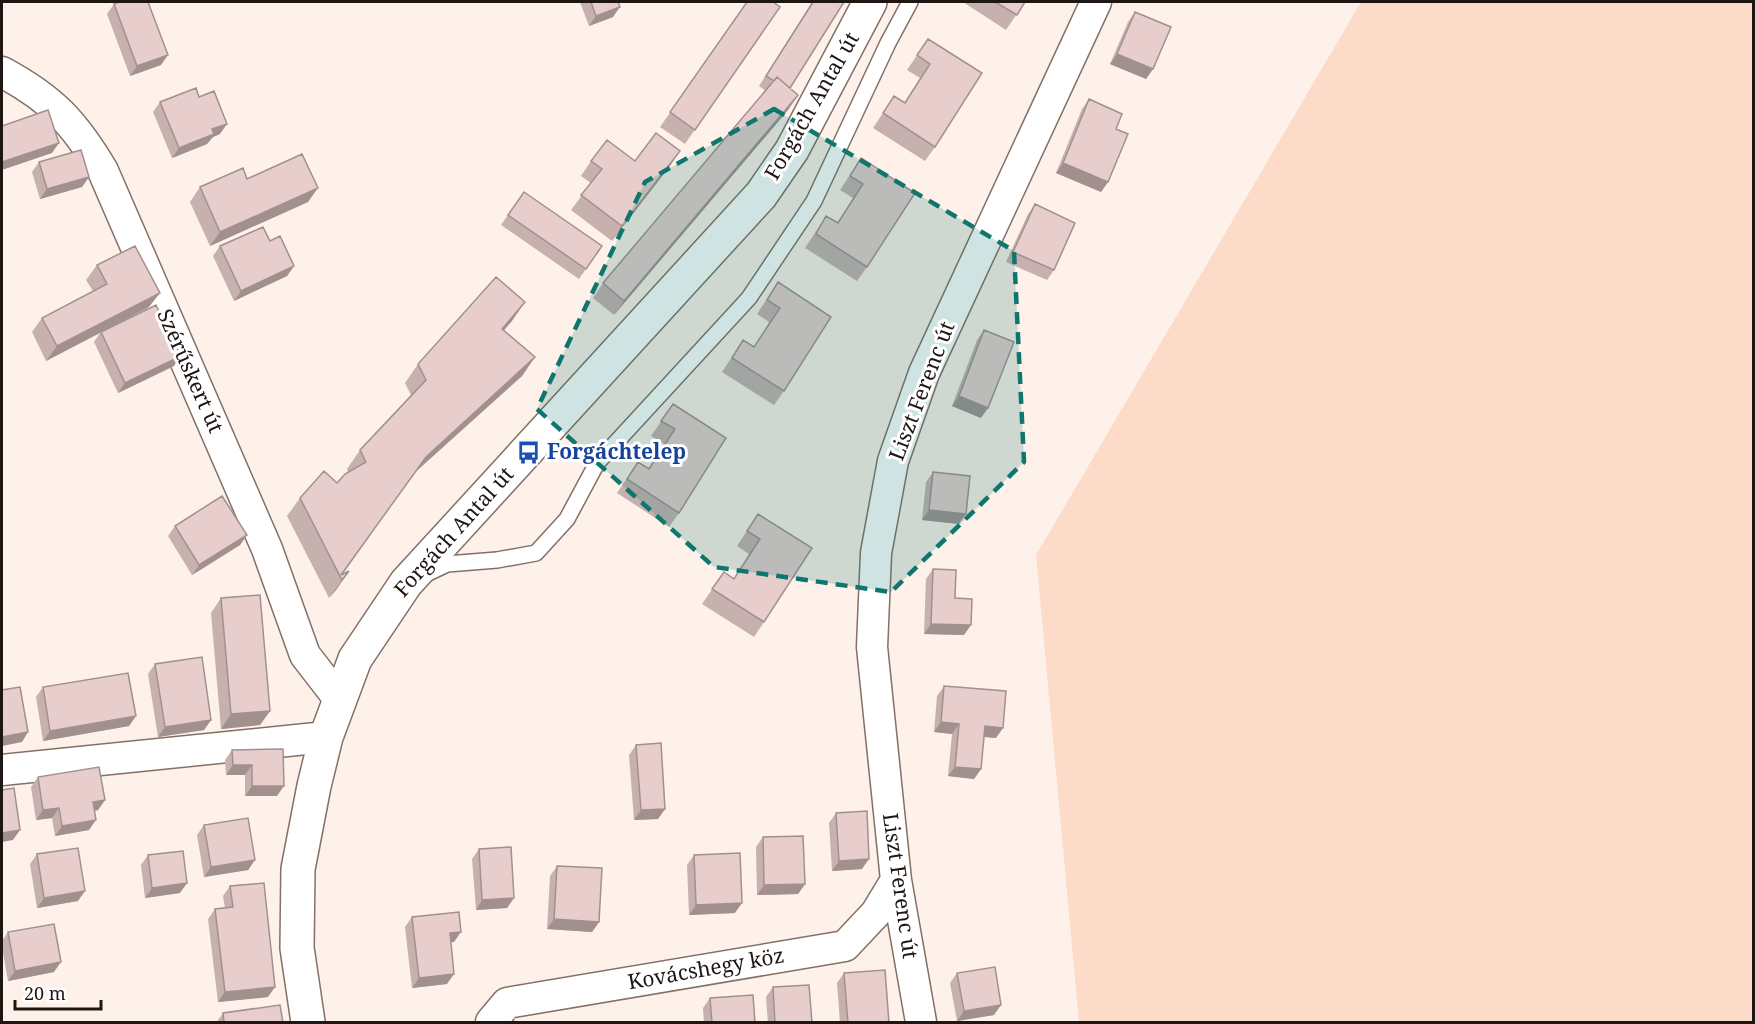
<svg xmlns="http://www.w3.org/2000/svg" width="1755" height="1024" font-family="'Noto Serif',serif">
  <style>
    .green { fill: #fddbc9 }
    .lines { fill: none; stroke-linecap: round; stroke-linejoin: round }
    .service-casing { stroke: #837066; stroke-width: 18 }
    .minor-casing { stroke: #837066; stroke-width: 33 }
    .tertiary-casing { stroke: #837066; stroke-width: 36 }
    .service { stroke: #fff; stroke-width: 15 }
    .minor { stroke: #fff; stroke-width: 30 }
    .tertiary { stroke: #fff; stroke-width: 33 }
    .wall { fill: #c7b1af }
    .shaded-wall { fill: #a2908f }
    .building { fill: #e7cecc; stroke: #a2908f; stroke-width: 1.5 }
    .marked { fill: #0f766e; fill-opacity: 0.2; stroke: #0f766e; stroke-width: 4.5; stroke-dasharray: 12 8; stroke-linejoin: round }
    .labels { text-anchor: middle; stroke-width: 6; stroke-linejoin: round; paint-order: stroke }
    .street-label { font-size: 21px; fill: #1e1612; stroke: #fff }
    .transit-label { font-size: 21px; font-weight: bold; fill: #164399; stroke: #fff; text-anchor: start }
  </style>
  <rect width="100%" height="100%" fill="#fef1ea"/>
  <path class="green" d="M1361,2H1753V1022H1079L1036,555Z"/>
  <g class="lines">
    <defs>
      <path id="service" d="M428,573L447,564L497,560L536,553L567,519L597,463L749,298L814,201L888,43L910,2"/>
      <path id="minor" d="M2,72C52,99 74,122 103,171L267,549L305,655L339,699
        M2,770L326,737
        M491,1022L507,1003L845,946L876,913L896,880
        M921,1022L896,880L872,647L876,553L893,461L924,373L1096,2"/>
      <path id="tertiary" d="M308,1022L297,948L298,869L314,786L326,737L355,659L406,583L761,195L792,150L870,2"/>
    </defs>
    <use href="#service" class="service-casing"/>
    <use href="#minor" class="minor-casing"/>
    <use href="#tertiary" class="tertiary-casing"/>
    <use href="#service" class="service"/>
    <use href="#minor" class="minor"/>
    <use href="#tertiary" class="tertiary"/>
  </g>
  <path class="wall" d="M580,2H618L613,17L589,26Z
    M747,2L780,7L685,144L660,127Z
    M812,2H844L790,88L798,95L788,110L614,315L593,298L603,283L766,91L759,86Z
    M963,2H1025L1006,30Z
    M114,4L161,65L130,76L107,14Z
    M1135,12L1153,69L1146,79L1110,64L1128,22Z
    M928,39L935,147L925,161L873,128L894,96L904,103L920,78L907,70Z
    M1089,99L1116,129L1108,182L1101,192L1056,173L1082,109Z
    M160,102L220,134L213,137L207,144L172,158L153,112Z
    M680,151L612,241L571,210L591,183L581,176L591,161H635Z
    M861,158L867,267L857,281L805,248L826,216L837,223L853,198L840,190Z
    M39,162L89,177L82,187L40,199L32,172Z
    M247,179L308,202L210,246L190,202L200,187Z
    M524,192L602,246L579,279L501,225Z
    M1035,204L1054,270L1047,280L1006,262L1028,214Z
    M270,241L294,266L287,276L234,301L213,256L220,246Z
    M97,265L149,307L117,324L174,366L118,393L94,342L100,333L46,361L32,332L42,318L93,291L86,280Z
    M778,282L784,391L774,405L722,372L743,340L754,347L769,322L757,314Z
    M512,321L504,330L535,357L522,376L412,475L342,575L349,571L336,590L329,598L287,516L300,498L337,483L348,472L347,469L360,450L411,395L405,383L418,364Z
    M984,330L981,418L952,406L977,340Z
    M673,404L679,513L669,527L617,493L638,462L649,468L664,444L651,436Z
    M933,472L959,524L922,520L926,482Z
    M758,514L764,622L754,637L702,604L724,572L734,578L749,554L737,546Z
    M175,526L247,535L240,545L192,575L168,536Z
    M933,569L955,598L964,635L924,634L926,579Z
    M221,598L270,711L260,725L221,729L211,613Z
    M155,664L211,720L204,730L158,737L148,674Z
    M944,686L996,738L984,737L981,769L974,779L948,776L952,734L934,732L937,696Z
    M43,687L136,716L129,726L43,741L36,697Z
    M636,745L665,809L658,819L634,820L629,755Z
    M283,749L277,796H245V775H226L225,760L232,750Z
    M38,777L105,800L98,810L95,811L89,830L55,836L52,818L36,820L31,787Z
    M836,813L862,869L832,871L829,823Z
    M204,825L255,860L248,870L204,877L197,835Z
    M763,837L805,884L798,894L757,895L756,847Z
    M479,849L514,898L507,908L476,910L472,859Z
    M37,854L78,901L37,908L30,864Z
    M148,855L180,893L145,898L141,865Z
    M694,855L735,913L689,915L687,865Z
    M557,866L599,922L592,932L547,929L550,876Z
    M230,886L268,997L218,1002L208,919L215,909L225,908L223,896Z
    M412,917L454,942H451L447,984L412,988L405,927Z
    M8,932L54,972L8,981L2,947V941Z
    M844,973L889,1023H840L837,983Z
    M957,973L994,1015L957,1021L950,983Z
    M773,987L812,1023H768L766,997Z
    M710,998L755,1023H704L703,1008Z
    M223,1013L283,1023H216Z"/>
  <path class="shaded-wall" d="M620,7L613,17L589,26L596,16Z
    M1117,54L1153,69L1146,79L1110,64Z
    M168,55L161,65L130,76L137,66Z
    M798,95L788,110L614,315L624,301Z
    M227,124L220,134L213,137L207,144L172,158L179,148L212,129Z
    M59,143L52,153L2,170V162Z
    M680,151L670,166L612,241L622,226Z
    M1063,163L1108,182L1101,192L1056,173Z
    M89,177L82,187L40,199L47,189Z
    M318,188L308,202L210,246L220,232Z
    M294,266L287,276L234,301L241,291Z
    M160,293L149,307L46,361L57,346Z
    M525,302L512,321L489,347L502,329Z
    M181,356L174,366L118,393L125,383Z
    M535,357L522,376L412,475L426,457Z
    M959,396L988,408L981,418L952,406Z
    M929,510L966,514L959,524L922,520Z
    M247,535L240,545L192,575L199,565Z
    M349,571L336,590L329,598L342,580Z
    M931,624L971,625L964,635L924,634Z
    M270,711L260,725L221,729L231,714Z
    M136,716L129,726L43,741L50,731Z
    M211,720L204,730L158,737L165,727Z
    M941,722L959,724L952,734L934,732Z
    M985,726L1003,728L996,738L978,736Z
    M28,732L22,742L2,746V737Z
    M233,765H252L245,775H226Z
    M955,767L981,769L974,779L948,776Z
    M252,786H284L277,796H245Z
    M105,800L98,810L86,812L93,802Z
    M59,808L52,818L36,820L43,810Z
    M665,809L658,819L634,820L641,810Z
    M96,820L89,830L55,836L62,826Z
    M20,830L13,840L2,842V833Z
    M869,859L862,869L832,871L839,861Z
    M255,860L248,870L204,877L211,867Z
    M187,883L180,893L145,898L152,888Z
    M805,884L798,894L757,895L764,885Z
    M85,891L78,901L37,908L44,898Z
    M514,898L507,908L476,910L482,900Z
    M742,903L735,913L689,915L696,905Z
    M554,919L599,922L592,932L547,929Z
    M461,932L454,942L443,943L450,933Z
    M61,962L54,972L8,981L15,971Z
    M454,974L447,984L412,988L419,978Z
    M275,987L268,997L218,1002L225,992Z
    M1001,1005L994,1015L957,1021L964,1011Z"/>
  <path class="building" d="M119,2H148L168,55L137,66L114,4Z
    M591,2H618L620,7L596,16Z
    M747,2H773L780,7L695,130L670,112Z
    M813,2H844L790,88L777,77L774,81L766,76Z
    M995,2H1025L1017,15Z
    M1135,12L1171,27L1153,69L1117,54Z
    M928,39L982,73L935,147L883,113L894,96L905,103L930,64L917,55Z
    M777,77L798,95L624,301L603,283Z
    M196,88L199,97L214,91L227,124L212,129L214,134L179,148L160,102Z
    M1089,99L1122,114L1116,129L1128,134L1108,182L1063,163Z
    M48,110L59,143L2,162V126Z
    M656,133L680,151L622,226L581,195L602,169L591,161L607,140L635,161Z
    M81,150L89,177L47,189L39,162Z
    M302,154L318,188L220,232L200,187L243,168L247,179Z
    M861,158L915,193L867,267L816,234L826,216L838,223L863,184L850,176Z
    M524,192L602,246L586,269L508,215Z
    M1035,204L1075,223L1054,270L1013,252Z
    M263,227L270,241L280,236L294,266L241,291L220,246Z
    M135,246L160,293L57,346L42,318L107,284L97,265Z
    M496,277L525,302L502,329L535,357L426,457L341,575L349,571L342,580L300,498L324,471L337,483L345,474L366,462L360,450L426,380L418,364Z
    M778,282L831,317L784,391L732,358L743,340L754,347L780,308L767,300Z
    M156,305L181,356L125,383L101,332Z
    M984,330L1014,342L988,408L959,396Z
    M673,404L726,438L679,513L627,479L638,462L649,469L675,429L661,421Z
    M933,472L970,476L966,514L929,510Z
    M222,496L247,535L199,565L175,526Z
    M758,514L812,548L764,622L712,589L724,572L734,579L760,539L747,531Z
    M933,569L956,570L955,598L972,599L971,625L931,624Z
    M260,595L270,711L231,714L221,598Z
    M202,657L211,720L165,727L155,664Z
    M128,673L136,716L50,731L43,687Z
    M944,686L1006,691L1003,728L985,726L981,769L955,767L959,724L941,722Z
    M20,687L28,732L2,737V690Z
    M661,743L665,809L641,810L636,745Z
    M283,749L284,786H252V765H233L232,750Z
    M99,767L105,800L93,802L96,820L62,826L59,808L43,810L38,777Z
    M14,788L20,830L2,833V790Z
    M867,811L869,859L839,861L836,813Z
    M248,818L255,860L211,867L204,825Z
    M803,836L805,884L764,885L763,837Z
    M511,847L514,898L482,900L479,849Z
    M78,848L85,891L44,898L37,854Z
    M183,851L187,883L152,888L148,855Z
    M740,853L742,903L696,905L694,855Z
    M557,866L602,868L599,922L554,919Z
    M264,883L275,987L225,992L215,909L233,907L230,886Z
    M459,912L461,932L450,933L454,974L419,978L412,917Z
    M54,924L61,962L15,971L8,932Z
    M995,967L1001,1005L964,1011L957,973Z
    M885,970L889,1023H848L844,973Z
    M809,985L812,1023H775L773,987Z
    M753,995L755,1023H712L710,998Z
    M280,1005L283,1023H224L223,1013Z"/>
  <path class="marked" d="M774,109L1014,251L1024,462L891,592L714,567L537,409L645,182Z"/>
  <defs>
    <symbol id="bus-bare" viewBox="-9 -9 18 18"><path d="M-5-6H5V4H4V6H2V4H-2V6H-4V4H-5ZM-3.5-4V0h7V-4ZM-3.5 1.2v1.5H-2V1.2ZM2 1.2v1.5H3.5V1.2Z" fill="#1a4fb4" stroke="#fff" stroke-width="2.5" paint-order="stroke"/></symbol>
  </defs>
  <g fill-rule="evenodd">
    <use href="#bus-bare" x="512" y="436" width="33" height="33"/>
  </g>
  <g class="labels">
    <g class="street-label">
      <text transform="translate(812 106) rotate(-60)" y="7">Forgách Antal út</text>
      <text transform="translate(190 371) rotate(66)" y="7">Szérűskert út</text>
      <text transform="translate(922 391) rotate(-69)" y="7">Liszt Ferenc út</text>
      <text transform="translate(454 532) rotate(-48)" y="7">Forgách Antal út</text>
      <text transform="translate(900 886) rotate(82)" y="7">Liszt Ferenc út</text>
      <text transform="translate(706 969) rotate(-10)" y="7">Kovácshegy köz</text>
    </g>
    <g class="transit-label">
      <text x="547" y="459">Forgáchtelep</text>
    </g>
  </g>
  <rect width="1755" height="1024" fill="none" stroke="#1e1612" stroke-width="6"/>
  <path d="M15 1000v9h86v-9" fill="none" stroke="#1e1612" stroke-width="3"/>
  <text x="24" y="1000" font-size="18" fill="#1e1612" stroke="#ffffff" stroke-width="4.5" paint-order="stroke">20 m</text>
</svg>
